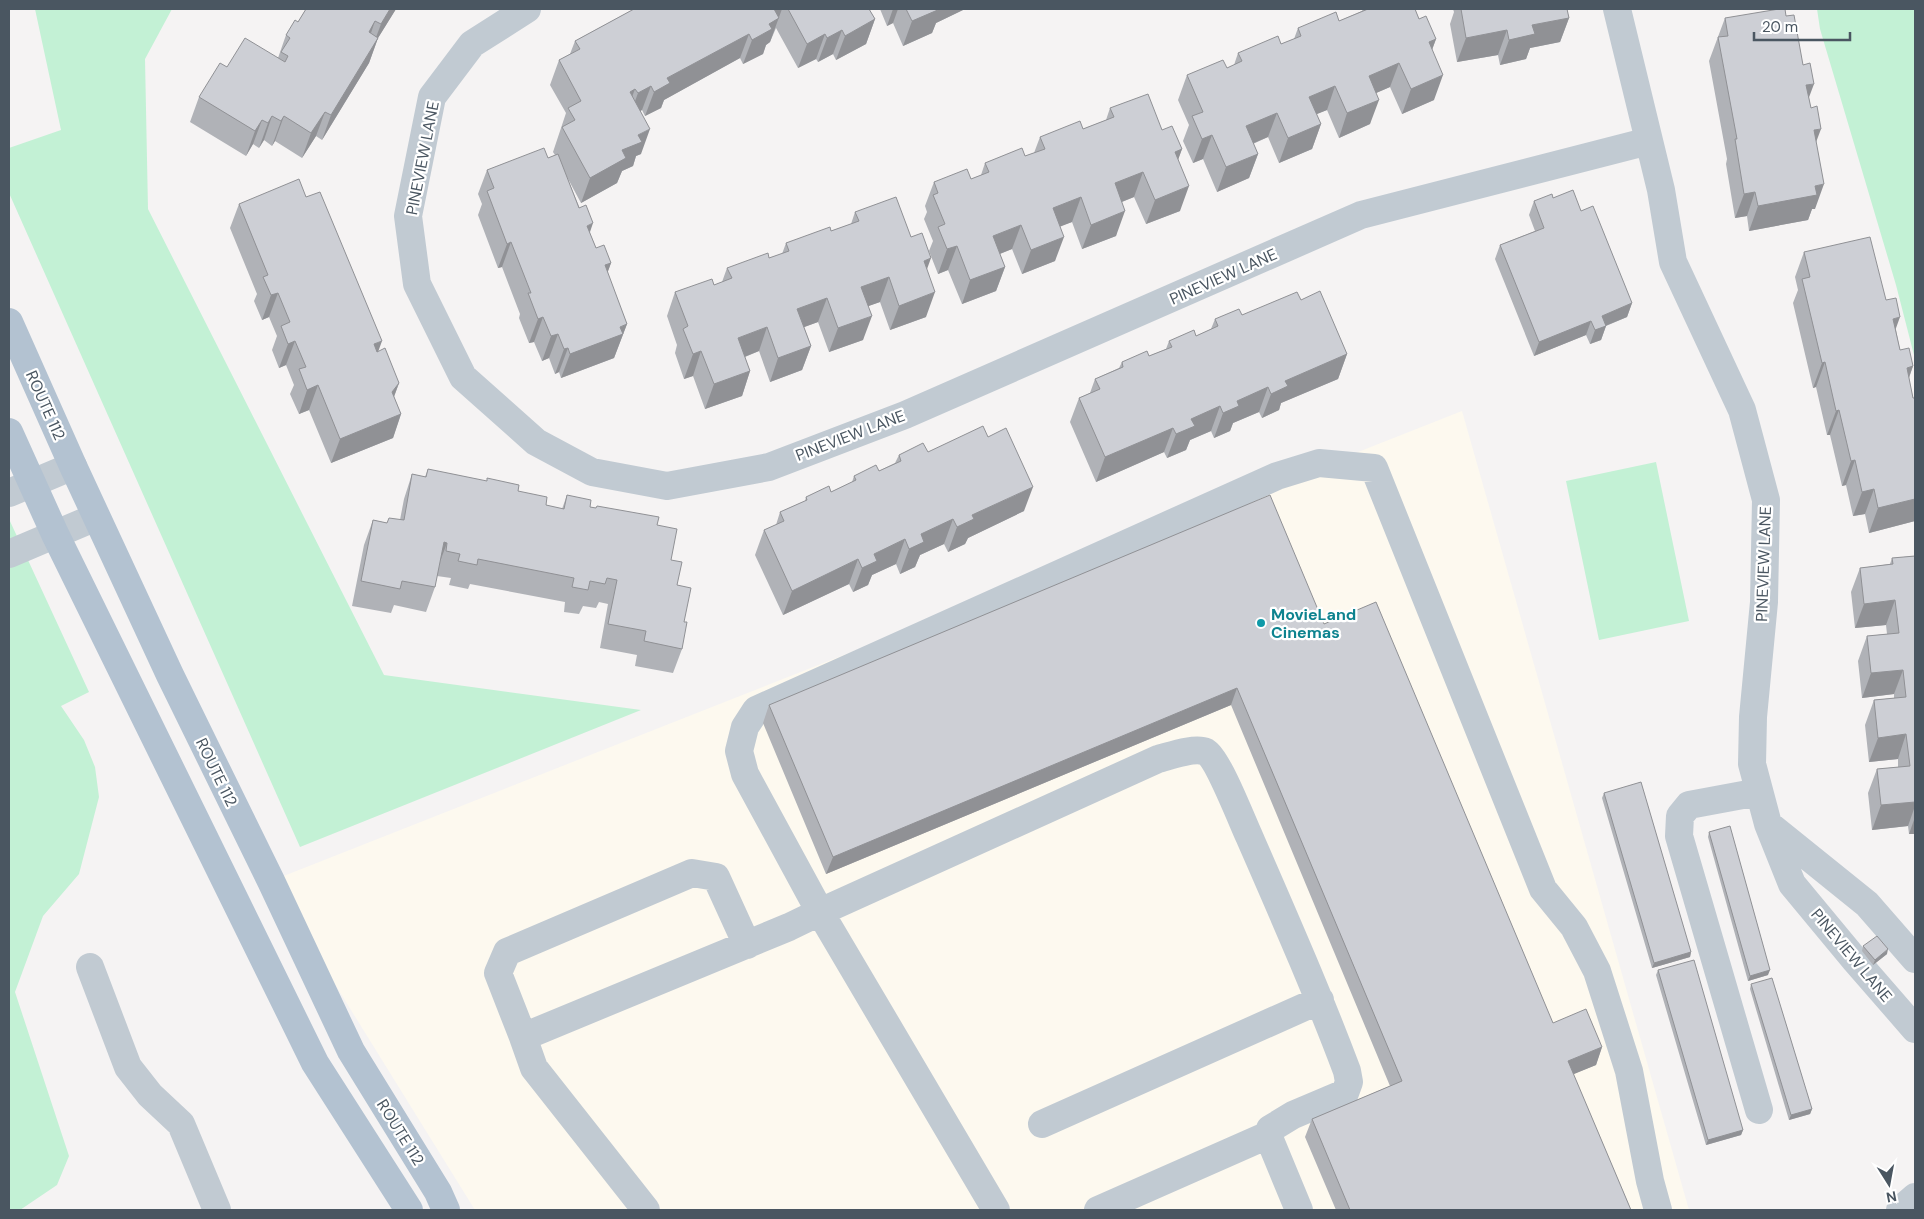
<svg xmlns="http://www.w3.org/2000/svg" width="1924" height="1219" font-family="'DM Sans',sans-serif">
  <style>
    .commercial { fill: #fdf9ef }
    .green { fill: #c3f1d5 }
    .lines { fill: none; stroke-linecap: round; stroke-linejoin: round }
    .minor { stroke: #c1cad2; stroke-width: 28 }
    .major { stroke: #b3c2d1; stroke-width: 28 }
    .wall { fill: #b0b2b7 }
    .shaded-wall { fill: #909195 }
    .building { fill: #cdcfd5; stroke: #909195 }
    .culture-dot { fill: #0f9aa8; stroke: #fff; stroke-width: 2 }
    .labels { text-anchor: middle; stroke-width: 4.5; stroke-linejoin: round; paint-order: stroke }
    .street-label { font-size: 16px; fill: #4a5661; stroke: #fff }
    .culture-label { font-size: 16px; font-weight: bold; fill: #0d838f; stroke: #fff; text-anchor: start }
  </style>
  <rect width="100%" height="100%" fill="#f5f3f3"/>
  <path class="commercial" d="M1462,411L1689,1210H475L271,881Z"/>
  <path class="green" d="M35,9H172L145,59L148,209L384,675L641,710L300,847L9,193V148L61,130Z
    M1817,9H1915V359L1896,285L1820,29Z
    M1656,462L1689,621L1599,640L1566,481Z
    M9,519L89,692L61,706L84,740L95,767L99,797L79,874L43,916L15,992L69,1156L57,1185L20,1210H9Z"/>
  <g class="lines">
    <path class="minor" d="M527,9L472,44L432,97L408,216L417,284L463,377L536,442L592,472L667,486L769,467L905,415L1361,215L1649,141
      M1617,9L1661,190L1673,262L1742,410L1766,500L1764,602L1753,717L1752,764L1768,824L1792,884L1855,960L1915,1029
      M9,493L73,466
      M9,554L96,517
      M1769,825L1867,904L1915,959
      M90,967L128,1067L150,1095L181,1124L217,1210
      M523,1037L498,973L507,952L692,873L716,877L747,945
      M1759,1110L1679,836L1680,816L1689,805L1759,792
      M1042,1124L1320,1000
      M646,1210L534,1068L523,1037L789,927L820,912L996,1210
      M1098,1210L1268,1135
      M1299,1210L1268,1135L1270,1129L1293,1115L1345,1093L1349,1082L1347,1071C1317,991 1283,914 1249,836C1242,821 1218,759 1206,752C1195,747 1170,756 1158,759L820,912L745,774L739,751L745,727L756,710L1277,476L1319,463L1374,468L1543,889L1574,927L1597,971L1629,1071L1650,1181L1658,1210
      M1900,1210L1915,1197"/>
    <path class="major" d="M9,322L73,466L170,675L271,881L351,1051L438,1192L446,1210
      M9,432L55,534L315,1063L409,1210"/>
  </g>
  <path class="wall" d="M306,9H396L378,38L369,63L322,140L316,136L302,158L275,141L272,146L264,140L259,148L253,144L246,156L190,122L199,97L227,67L278,58L286,35L298,22Z
    M634,9H869L875,19L866,44L836,60L833,54L818,62L816,59L798,68L776,28L770,42L766,45L763,54L743,64L740,58L664,100L661,108L645,116L642,110L640,111L641,154L636,156L633,166L622,171L617,183L581,203L567,177L596,248L611,263L607,273L627,324L614,358L561,378L559,372L555,374L549,358L542,361L534,342L529,343L519,318L520,314L502,267L498,268L478,215L482,204L478,194L487,170L548,158L555,155L553,152L566,113L550,85L559,60L570,54L575,41Z
    M880,9H964L963,10L936,23L932,33L903,46L893,23L887,26Z
    M1363,9H1415L1419,19L1436,39L1432,50L1434,100L1402,114L1390,87L1376,93L1370,124L1339,138L1327,110L1316,114L1321,124L1312,149L1279,163L1268,137L1253,144L1258,154L1249,178L1217,192L1203,159L1193,163L1183,141L1189,125L1178,100L1187,75L1227,68L1234,65L1238,53L1281,44L1294,39L1298,28L1339,21L1362,11Z
    M1453,9H1567L1569,18L1560,42L1530,48L1526,59L1500,65L1498,55L1457,62L1450,24L1454,12Z
    M1786,16L1809,98L1816,142L1815,209H1812L1808,220L1749,231L1747,216L1735,218L1726,164L1727,159L1709,61L1725,18Z
    M1110,108L1162,130L1182,149L1178,159L1180,211L1146,224L1134,197L1122,202L1116,236L1082,249L1072,222L1060,226L1055,261L1022,274L1012,249L1000,254L1005,267L996,291L962,304L948,270L938,274L929,251L933,241L924,219L927,212L925,206L934,182L971,179L981,175L985,163L1025,156L1034,153L1040,137L1083,129L1106,120Z
    M306,197L378,351L399,383L394,397L401,414L393,438L331,463L309,410L299,414L290,394L294,385L286,365L279,368L272,350L277,336L269,317L262,320L254,301L257,294L230,228L239,204Z
    M1553,198L1581,211L1632,303L1627,317L1606,326L1601,340L1590,344L1586,335L1534,356L1495,259L1500,245L1535,231L1529,215L1534,201Z
    M855,212L911,237L927,270L926,317L890,330L880,302L868,306L863,340L829,352L818,322L804,327L811,346L802,370L770,382L759,351L745,357L750,371L742,396L705,409L693,376L684,379L675,353L677,345L667,316L675,292L714,285L722,282L727,268L769,258L782,254L786,243L831,231L851,224Z
    M1804,252L1886,300L1896,330L1900,350L1913,366L1909,378L1913,398H1915V521L1869,533L1865,514L1853,516L1846,485L1842,486L1830,435H1827L1816,387L1813,388L1793,303L1798,290L1795,277Z
    M1301,300L1347,354L1338,379L1281,403L1279,410L1262,418L1259,412L1233,423L1230,431L1214,438L1211,431L1190,440L1186,450L1167,458L1164,452L1096,482L1070,422L1079,398L1090,393L1095,379L1119,368L1122,362L1149,356L1166,349L1169,341L1196,336L1211,329L1215,319L1242,315Z
    M928,452L1024,511L968,538L965,544L948,552L944,544L920,555L915,567L900,574L896,564L872,575L868,585L853,592L849,584L783,615L755,555L764,530L776,525L780,512L805,501L806,497L831,492L852,482L854,476L879,471L895,463L899,455Z
    M428,469L518,491L546,505L562,509L567,495L590,507L657,525L671,560L677,585L684,622L682,649L673,673L635,666L637,655L600,648L608,604L599,602L596,608L583,606L579,614L564,612L565,602L470,584L468,589L449,585L451,578L437,576L435,587L426,612L394,605L391,613L352,606L364,545L373,520L387,523L400,520L404,499L412,474L425,477Z
    M1915,556V834H1909L1908,826L1872,830L1868,793L1877,769L1898,767V759L1869,762L1865,725L1874,700L1894,698V694L1862,698L1858,661L1867,636L1887,634L1886,625L1855,628L1851,592L1860,568L1890,564L1892,558Z
    M1324,624L1553,1023L1602,1047L1596,1065L1573,1074L1631,1210H1336L1305,1137L1312,1119L1390,1086L1231,705L826,874L763,723L769,705Z
    M1604,793L1691,952L1690,957L1652,968L1602,798Z
    M1709,832L1768,975L1748,981L1708,837Z
    M1863,946L1887,954L1873,965L1862,951Z
    M1658,970L1743,1130L1741,1135L1706,1145L1656,975Z
    M1751,984L1812,1109L1810,1114L1789,1120L1750,989Z"/>
  <path class="shaded-wall" d="M390,9H396L378,38L369,63L322,140L331,115L372,48L381,24Z
    M773,9H782L770,42L766,45L763,54L743,64L752,40Z
    M893,9H898L893,23L887,26Z
    M935,9H964L963,10L936,23L932,33L903,46L912,21Z
    M1569,18L1560,42L1530,48L1526,59L1500,65L1509,40L1532,25Z
    M875,19L866,44L836,60L845,36Z
    M375,21L367,45L369,32Z
    M842,30L833,54L818,62L827,38Z
    M1507,30L1498,55L1457,62L1466,38Z
    M749,34L740,58L664,100L661,108L645,116L654,92L667,78Z
    M825,34L816,59L798,68L807,44Z
    M1436,39L1427,63L1429,42Z
    M1399,63L1390,87L1360,100L1369,76Z
    M1443,75L1434,100L1402,114L1411,89Z
    M1814,84L1805,108L1806,85Z
    M651,86L642,110L629,118L638,93Z
    M1335,86L1327,110L1300,121L1309,97Z
    M635,89L626,113L630,92Z
    M1379,100L1370,124L1339,138L1347,113Z
    M325,112L316,136L302,158L311,133Z
    M1277,113L1268,137L1237,150L1246,126Z
    M272,116L264,140L259,148L268,123Z
    M284,116L275,141L272,146L281,121Z
    M262,120L253,144L246,156L255,131Z
    M1321,124L1312,149L1279,163L1288,138Z
    M650,129L641,154L636,156L633,166L622,171L617,183L581,203L590,178L638,135Z
    M1821,129L1812,153L1814,130Z
    M1212,135L1203,159L1193,163L1202,139Z
    M1182,149L1173,174L1175,152Z
    M1258,154L1249,178L1217,192L1226,167Z
    M1143,172L1134,197L1106,208L1115,183Z
    M1824,184L1815,209H1812L1808,220L1749,231L1758,206L1815,186Z
    M1189,186L1180,211L1146,224L1155,200Z
    M1755,192L1747,216L1735,218L1744,194Z
    M1081,197L1072,222L1044,233L1053,208Z
    M1125,211L1116,236L1082,249L1091,225Z
    M593,223L585,247L587,226Z
    M1021,225L1012,249L984,260L993,236Z
    M1064,237L1055,261L1022,274L1031,250Z
    M511,242L502,267L498,268L507,244Z
    M957,246L948,270L938,274L947,249Z
    M931,258L922,283L924,261Z
    M611,263L602,288L605,265Z
    M1005,267L996,291L962,304L970,280Z
    M889,277L880,302L852,312L861,287Z
    M935,292L926,317L890,330L899,306Z
    M278,293L269,317L262,320L271,295Z
    M827,298L818,322L788,333L797,309Z
    M1632,303L1627,317L1605,326H1606L1601,340L1590,344L1595,330L1602,316Z
    M872,316L863,340L829,352L838,328Z
    M543,317L534,342L529,343L538,319Z
    M1900,317L1891,342L1893,319Z
    M1591,321L1586,335L1534,356L1539,342Z
    M627,324L614,358L561,378L570,354Z
    M767,327L759,351L729,363L738,338Z
    M558,334L549,358L542,361L551,336Z
    M295,341L286,365L279,368L288,344Z
    M382,341L373,366L374,344Z
    M811,346L802,370L770,382L778,358Z
    M568,348L559,372L555,374L564,349Z
    M701,351L693,376L684,379L693,354Z
    M1347,354L1338,379L1281,403L1279,410L1262,418L1271,394L1285,381Z
    M1825,362L1816,387L1813,388L1822,363Z
    M1913,366L1904,391L1907,368Z
    M750,371L742,396L705,409L714,384Z
    M399,383L390,407L392,392Z
    M318,385L309,410L299,414L307,390Z
    M1268,387L1259,412L1233,423L1230,431L1214,438L1223,413L1237,401Z
    M1220,406L1211,431L1190,440L1186,450L1167,458L1176,434L1191,419Z
    M1839,410L1830,435H1827L1836,411Z
    M401,414L393,438L331,463L340,439Z
    M1173,428L1164,452L1096,482L1105,457Z
    M1855,460L1846,485L1842,486L1851,461Z
    M1033,487L1024,511L968,538L965,544L948,552L957,527L972,515Z
    M1874,489L1865,514L1853,516L1862,492Z
    M1915,499V521L1869,533L1878,508Z
    M953,519L944,544L920,555L915,567L900,574L909,549L921,534Z
    M905,539L896,564L872,575L868,585L853,592L862,568L874,554Z
    M444,542L447,543L438,567Z
    M858,559L849,584L783,615L792,591Z
    M1895,600L1886,625L1855,628L1864,604Z
    M1903,670L1894,694L1862,698L1871,673Z
    M1237,688L1231,705L826,874L833,857Z
    M1906,734L1898,759L1869,762L1878,738Z
    M1915,802V806L1908,826L1872,830L1881,805Z
    M1915,817V834H1909Z
    M1888,949L1887,954L1873,965L1875,960Z
    M1691,952L1690,957L1652,968L1654,963Z
    M1770,970L1768,975L1748,981L1750,976Z
    M1602,1047L1596,1065L1562,1079L1568,1061Z
    M1812,1109L1810,1114L1789,1120L1791,1115Z
    M1743,1130L1741,1135L1706,1145L1708,1140Z"/>
  <path class="building" d="M306,9H390L381,24L375,21L369,32L378,38L331,115L325,112L311,133L284,116L281,121L272,116L268,123L262,120L255,131L199,97L220,63L227,67L245,38L285,62L288,56L281,52L290,38L286,35L295,20L298,22Z
    M634,9H774L779,18L769,24L772,29L752,40L749,34L667,78L670,83L654,92L651,86L638,93L635,89L630,92L650,129L638,135L642,142L622,150L626,158L590,178L562,127L575,120L568,108L581,101L559,60L580,49L575,41Z
    M788,9H869L875,19L845,36L842,30L827,38L825,34L807,44Z
    M906,9H940L912,21Z
    M1368,9H1415L1419,19L1426,16L1436,39L1429,42L1443,75L1411,89L1399,63L1369,76L1379,100L1347,113L1335,86L1309,97L1321,124L1288,138L1277,113L1246,126L1258,154L1226,167L1212,135L1202,139L1192,116L1203,112L1187,75L1223,60L1227,68L1242,61L1238,53L1278,36L1281,44L1301,36L1298,28L1336,12L1339,21Z
    M1461,9H1567L1569,18L1532,25L1535,34L1509,40L1507,30L1466,38Z
    M1779,9H1785L1786,16L1794,15L1803,65L1810,63L1814,84L1806,85L1811,108L1817,106L1821,129L1814,130L1824,184L1815,186L1817,195L1758,206L1755,192L1744,194L1735,139H1737L1718,37L1728,36L1725,18Z
    M1148,94L1162,130L1172,126L1182,149L1175,152L1189,186L1155,200L1143,172L1115,183L1125,211L1091,225L1081,197L1053,208L1064,237L1031,250L1021,225L993,236L1005,267L970,280L957,246L947,249L938,227L945,224L933,195L938,193L934,182L967,169L971,179L989,172L985,163L1022,148L1025,156L1045,149L1040,137L1080,121L1083,129L1114,117L1110,108Z
    M544,148L548,158L558,154L579,208L586,205L593,223L587,226L596,248L604,245L611,263L605,265L627,324L620,327L623,334L570,354L568,348L564,349L558,334L551,336L543,317L538,319L528,293H531L511,242L507,244L487,191L494,188L487,170Z
    M299,179L306,197L320,192L382,341L374,344L377,352L385,348L399,383L392,392L401,414L340,439L318,385L307,390L299,369L306,367L295,341L288,344L281,326L290,322L278,293L271,295L263,277L268,275L239,204Z
    M1573,190L1581,211L1593,206L1632,303L1602,316L1606,326L1595,330L1591,321L1539,342L1500,245L1544,228L1534,201L1552,194L1553,198Z
    M896,197L911,237L922,233L931,258L924,261L935,292L899,306L889,277L861,287L872,316L838,328L827,298L797,309L811,346L778,358L767,327L738,338L750,371L714,384L701,351L693,354L683,329L688,326L675,292L712,279L714,285L732,278L727,268L768,253L769,258L789,251L786,243L830,227L831,231L859,221L855,212Z
    M1870,237L1886,300L1896,298L1900,317L1893,319L1900,350L1909,348L1913,366L1907,368L1913,398H1915V499L1878,508L1874,489L1862,492L1855,460L1851,461L1839,410L1836,411L1825,362L1822,363L1802,279L1810,277L1804,252Z
    M1320,291L1347,354L1285,381L1288,386L1271,394L1268,387L1237,401L1239,406L1223,413L1220,406L1191,419L1195,426L1176,434L1173,428L1105,457L1079,398L1100,389L1095,379L1123,367L1122,362L1147,351L1149,356L1172,347L1169,341L1194,330L1196,336L1218,326L1215,319L1239,309L1242,315L1297,292L1301,300Z
    M983,426L988,437L1006,428L1033,487L972,515L974,519L957,527L953,519L921,534L924,542L909,549L905,539L874,554L877,561L862,568L858,559L792,591L764,530L784,521L780,512L807,500L806,497L829,486L831,492L856,480L854,476L876,465L879,471L901,461L899,455L923,443L928,452Z
    M428,469L487,481V478L519,485L518,491L547,497L546,505L564,509L567,495L591,500L590,507L596,508L597,506L659,517L657,525L677,529L671,560L682,562L677,585L691,588L684,622H687L682,649L644,641L646,631L608,624L617,580L607,578L605,584L590,581L588,590L572,587L574,578L478,559L477,565L458,561L460,554L446,551L447,543L444,542L435,587L402,581L400,589L361,581L373,520L387,523L389,518L404,520L412,474L426,477Z
    M1270,495L1324,624L1376,602L1553,1023L1586,1009L1602,1047L1568,1061L1631,1210H1350L1312,1119L1402,1081L1237,688L833,857L769,705Z
    M1915,556V802L1881,805L1877,769L1910,766L1906,734L1878,738L1874,700L1906,697L1903,670L1871,673L1867,636L1899,633L1895,600L1864,604L1860,568L1893,564L1892,558Z
    M1641,782L1691,952L1654,963L1604,793Z
    M1730,826L1770,970L1750,976L1709,832Z
    M1877,936L1888,949L1875,960L1863,946Z
    M1694,960L1743,1130L1708,1140L1658,970Z
    M1772,978L1812,1109L1791,1115L1751,984Z"/>
  <circle class="culture-dot" cx="1261" cy="623" r="5"/>
  <g class="labels">
    <g class="street-label">
      <text transform="translate(422 158) rotate(-79)" y="6">PINEVIEW LANE</text>
      <text transform="translate(1223 276) rotate(-24)" y="6">PINEVIEW LANE</text>
      <text transform="translate(46 405) rotate(66)" y="6">ROUTE 112</text>
      <text transform="translate(850 435) rotate(-21)" y="6">PINEVIEW LANE</text>
      <text transform="translate(1763 564) rotate(-88)" y="6">PINEVIEW LANE</text>
      <text transform="translate(217 772) rotate(64)" y="6">ROUTE 112</text>
      <text transform="translate(1852 955) rotate(50)" y="6">PINEVIEW LANE</text>
      <text transform="translate(401 1132) rotate(58)" y="6">ROUTE 112</text>
    </g>
    <g class="culture-label">
      <text x="1271" y="620">MovieLand<tspan x="1271" dy="18">Cinemas</tspan></text>
    </g>
  </g>
  <rect width="1924" height="1219" fill="none" stroke="#4a5661" stroke-width="20"/>
  <g transform="translate(1889 1184) rotate(169)" stroke="#ffffff" stroke-width="4" paint-order="stroke">
  <path d="M0-4L9 19L0 12L-9 19Z" fill="#4a5661"/>
  <text y="-8" font-size="14" font-weight="bold" text-anchor="middle" fill="#4a5661">N</text>
  </g>
  <path d="M1754 32v8h96v-8" fill="none" stroke="#4a5661" stroke-width="2.5"/>
  <text x="1762" y="32" font-size="15" fill="#4a5661" stroke="#ffffff" stroke-width="4" paint-order="stroke">20 m</text>
</svg>
